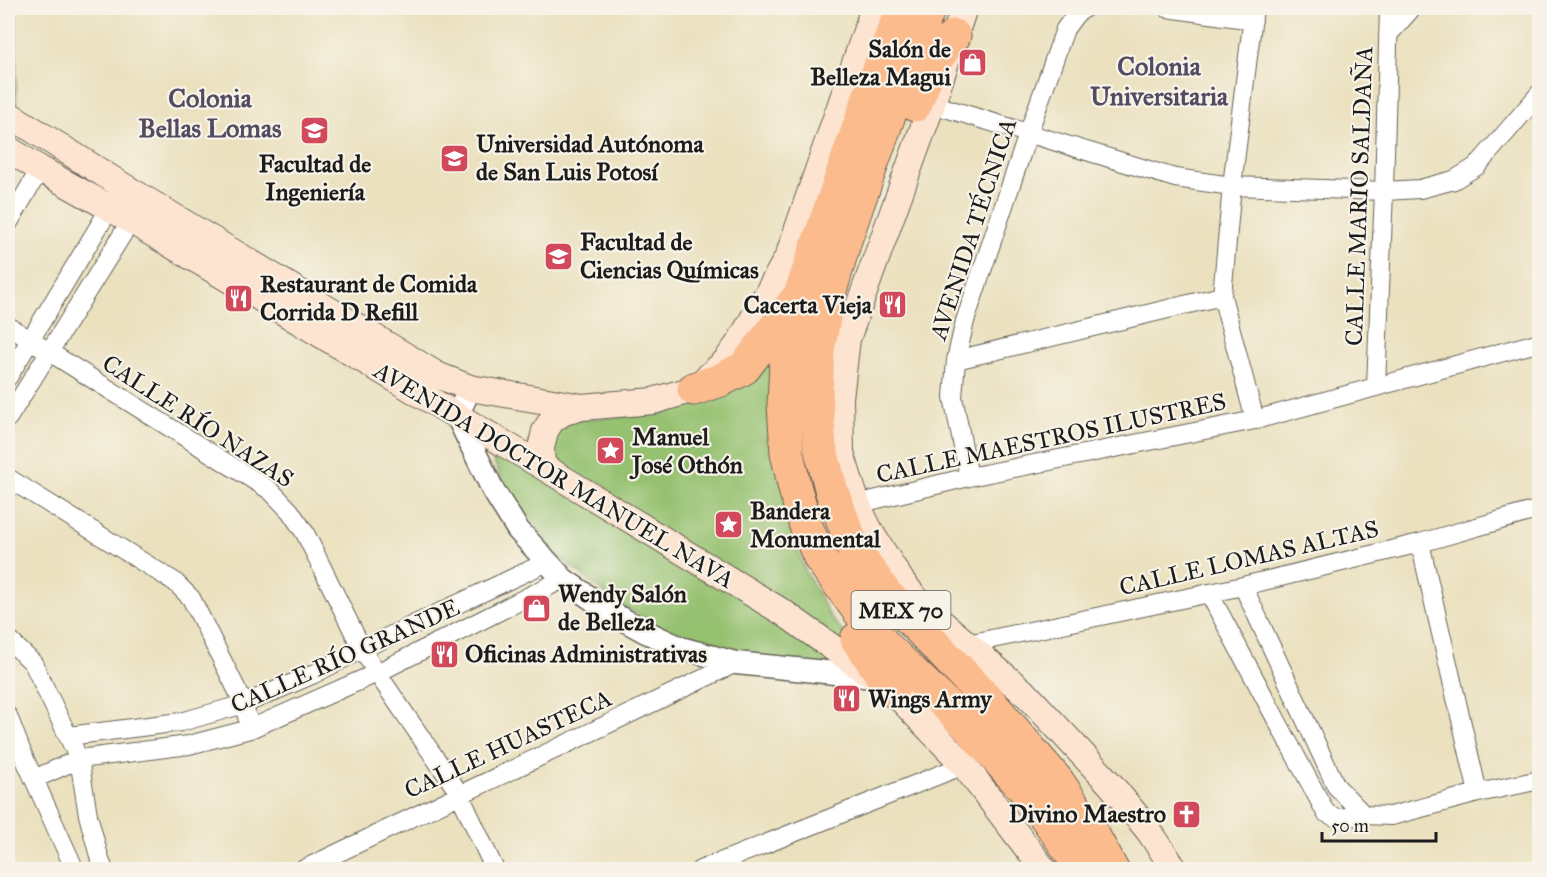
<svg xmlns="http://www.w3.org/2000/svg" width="1547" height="877" font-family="'IM FELL Great Primer',serif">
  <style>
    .green { fill: #95c16f; stroke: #586e46; stroke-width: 1.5 }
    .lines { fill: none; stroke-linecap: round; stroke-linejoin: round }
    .minor-casing { stroke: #646155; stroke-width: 20 }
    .tertiary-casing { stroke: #646155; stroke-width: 25 }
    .secondary-casing { stroke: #646155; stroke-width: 28 }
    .motorway-casing { stroke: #646155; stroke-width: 35 }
    .minor { stroke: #fff; stroke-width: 18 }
    .tertiary { stroke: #fff; stroke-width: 22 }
    .secondary { stroke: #fde4d1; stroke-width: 26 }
    .motorway { stroke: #fbbb8d; stroke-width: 33 }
    .labels { text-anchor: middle; stroke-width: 4.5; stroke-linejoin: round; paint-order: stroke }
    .shield { fill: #f7f3e8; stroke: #5e5c59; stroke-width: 1.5 }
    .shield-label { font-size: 22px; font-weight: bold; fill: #1c1c1c }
    .poi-label { font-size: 24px; font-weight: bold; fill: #1c1c1c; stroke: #f7f3e8; text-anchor: start }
    .street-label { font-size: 24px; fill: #1c1c1c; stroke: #f7f3e8 }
    .neighbourhood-label { font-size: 26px; font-weight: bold; fill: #524b61; stroke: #f7f3e8 }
  </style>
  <rect width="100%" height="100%" fill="#f7f3e8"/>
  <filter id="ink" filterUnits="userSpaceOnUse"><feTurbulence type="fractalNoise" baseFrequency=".0167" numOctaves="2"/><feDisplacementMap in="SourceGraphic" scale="12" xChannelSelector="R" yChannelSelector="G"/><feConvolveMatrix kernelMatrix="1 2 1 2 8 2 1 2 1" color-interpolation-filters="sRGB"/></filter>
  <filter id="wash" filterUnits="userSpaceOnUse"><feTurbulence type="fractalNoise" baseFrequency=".008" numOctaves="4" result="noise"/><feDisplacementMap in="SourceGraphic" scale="24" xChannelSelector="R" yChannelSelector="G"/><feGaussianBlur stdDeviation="1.35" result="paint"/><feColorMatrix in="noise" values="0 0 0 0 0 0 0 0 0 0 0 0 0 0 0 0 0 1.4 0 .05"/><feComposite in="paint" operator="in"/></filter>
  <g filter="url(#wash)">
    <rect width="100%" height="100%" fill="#ebe1bf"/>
    <path class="green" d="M8,8H16V102L8,97Z
      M790,315V529L805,570L831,618L875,670L790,664L684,640L615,602L557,555L503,482L489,451L557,460L552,451L553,433L561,423L584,419L660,414L703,401Z"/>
  </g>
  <g filter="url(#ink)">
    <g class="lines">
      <defs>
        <path id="minor" d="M1167,8L1253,20
          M1254,8L1232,186L1222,296L1255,420
          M1388,35L1412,8
          M932,104L1175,178L1232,186L1384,191L1420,189L1454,180L1477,166L1540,93
          M8,224L40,169
          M8,326L271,491L290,511L305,533L362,649L377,673L459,793L495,870
          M956,360L1222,296
          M8,377L116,198
          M1376,386L1384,191L1389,8
          M8,418L137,211
          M969,477L953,397L956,360L965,321L1028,134L1065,29L1076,14L1085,8
          M8,478L175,582L191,598L244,704L250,729
          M857,504L969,477L1255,420L1540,342
          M1420,543L1478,793
          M1243,586L1336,786L1364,815
          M1209,593L1326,813L1337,818L1364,815L1391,816L1478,793L1540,780
          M8,639L33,663L79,759L88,815L100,860L104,870
          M968,644L1243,586L1420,543L1540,509
          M8,716L23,755L75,870
          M68,736L181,722L244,704L314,674L362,649L547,562
          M34,779L79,759L189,745L250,729L377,673L563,579
          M302,870L736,663
          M700,870L964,765"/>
        <path id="tertiary" d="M470,388L457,416L493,490L518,530L563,579L615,615L646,632L681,648L736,663L874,677"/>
        <path id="secondary" d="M964,8L932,104L847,339L840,398L841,453L857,504L871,533L902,582L922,606L1028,696L1111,785L1149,831L1175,870
          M8,114L123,186L437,375L470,388L582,407
          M8,149L40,169L110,208L457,416L542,466L784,613L892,690L964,765L1044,870
          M542,466L541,448L545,431L552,420L564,412L582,407L653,401L694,389L726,361L740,342L788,257L874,8"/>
        <path id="motorway" d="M902,8L878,72L801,292L786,360L784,405L787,453L795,489L806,526L820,558L884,645L967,725L1034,800L1083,870
          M929,8L901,81L845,240L828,298L818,350L816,395L820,447L832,492L853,547L885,593L987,699L1058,782L1089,828L1112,870
          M915,105L930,67L954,36
          M694,389L721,380L744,368L774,329L795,301
          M857,639L892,690"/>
      </defs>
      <use href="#minor" class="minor-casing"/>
      <use href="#tertiary" class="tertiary-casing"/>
      <use href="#secondary" class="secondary-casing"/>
      <use href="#motorway" class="motorway-casing"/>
      <use href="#minor" class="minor"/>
      <use href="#tertiary" class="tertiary"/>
      <use href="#secondary" class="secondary"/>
      <use href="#motorway" class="motorway"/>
    </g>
  </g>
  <defs>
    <symbol id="shop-square" viewBox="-11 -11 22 22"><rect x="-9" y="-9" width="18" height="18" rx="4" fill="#d1495b" stroke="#f7f3e8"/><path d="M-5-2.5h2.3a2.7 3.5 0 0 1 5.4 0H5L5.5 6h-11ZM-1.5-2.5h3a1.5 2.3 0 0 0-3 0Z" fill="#fff"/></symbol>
    <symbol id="university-square" viewBox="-11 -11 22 22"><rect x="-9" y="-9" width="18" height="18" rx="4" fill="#d1495b" stroke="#f7f3e8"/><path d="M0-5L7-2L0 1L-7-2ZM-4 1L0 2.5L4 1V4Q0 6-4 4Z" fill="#fff"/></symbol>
    <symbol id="restaurant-square" viewBox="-11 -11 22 22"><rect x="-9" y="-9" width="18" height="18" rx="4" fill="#d1495b" stroke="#f7f3e8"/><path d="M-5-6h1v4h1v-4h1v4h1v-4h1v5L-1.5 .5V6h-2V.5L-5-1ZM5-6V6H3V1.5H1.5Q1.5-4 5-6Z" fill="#fff"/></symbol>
    <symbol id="sight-square" viewBox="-11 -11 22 22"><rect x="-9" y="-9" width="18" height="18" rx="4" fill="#d1495b" stroke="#f7f3e8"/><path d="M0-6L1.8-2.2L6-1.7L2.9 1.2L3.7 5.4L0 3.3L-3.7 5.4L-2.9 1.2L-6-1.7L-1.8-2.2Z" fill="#fff"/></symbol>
    <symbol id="church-square" viewBox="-11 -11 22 22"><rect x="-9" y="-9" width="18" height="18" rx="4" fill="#d1495b" stroke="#f7f3e8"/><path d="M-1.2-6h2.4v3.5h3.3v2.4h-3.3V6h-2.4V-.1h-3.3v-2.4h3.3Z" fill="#fff"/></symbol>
  </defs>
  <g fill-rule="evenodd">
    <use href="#shop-square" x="956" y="46" width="33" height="33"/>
    <use href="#university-square" x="298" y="114" width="33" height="33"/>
    <use href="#university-square" x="438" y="142" width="33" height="33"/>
    <use href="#university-square" x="542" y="240" width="33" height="33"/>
    <use href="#restaurant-square" x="222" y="282" width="33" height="33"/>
    <use href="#restaurant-square" x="876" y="288" width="33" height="33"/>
    <use href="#sight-square" x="594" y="434" width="33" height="33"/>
    <use href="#sight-square" x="712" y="508" width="33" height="33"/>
    <use href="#shop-square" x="520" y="592" width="33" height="33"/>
    <use href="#restaurant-square" x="428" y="638" width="33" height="33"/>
    <use href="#restaurant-square" x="830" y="682" width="33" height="33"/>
    <use href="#church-square" x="1170" y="798" width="33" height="33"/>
  </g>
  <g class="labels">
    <rect class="shield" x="851.5" y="591" width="99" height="38" rx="4.5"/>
    <g class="shield-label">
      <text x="901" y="618">MEX 70</text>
    </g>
    <g class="poi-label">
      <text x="951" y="57" text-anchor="end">Salón de<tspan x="951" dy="28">Belleza Magui</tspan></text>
      <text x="476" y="152">Universidad Autónoma<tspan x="476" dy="28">de San Luis Potosí</tspan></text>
      <text x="315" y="172" text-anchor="middle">Facultad de<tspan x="315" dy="28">Ingeniería</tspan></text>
      <text x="580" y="250">Facultad de<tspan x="580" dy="28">Ciencias Químicas</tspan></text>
      <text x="260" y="292">Restaurant de Comida<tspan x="260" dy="28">Corrida D Refill</tspan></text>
      <text x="872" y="313" text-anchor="end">Cacerta Vieja</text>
      <text x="632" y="445">Manuel<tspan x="632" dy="28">José Othón</tspan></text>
      <text x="750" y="519">Bandera<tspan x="750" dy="28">Monumental</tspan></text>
      <text x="558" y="602">Wendy Salón<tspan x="558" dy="28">de Belleza</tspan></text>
      <text x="465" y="662">Oficinas Administrativas</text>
      <text x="868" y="707">Wings Army</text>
      <text x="1166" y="822" text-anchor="end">Divino Maestro</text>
    </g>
    <g class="street-label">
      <text transform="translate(1359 196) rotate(-88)" y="8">CALLE MARIO SALDAÑA</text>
      <text transform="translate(973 229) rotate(-72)" y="8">AVENIDA TÉCNICA</text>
      <text transform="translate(198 421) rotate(33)" y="8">CALLE RÍO NAZAS</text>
      <text transform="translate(1051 438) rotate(-12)" y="8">CALLE MAESTROS ILUSTRES</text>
      <text transform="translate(554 475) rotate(31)" y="8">AVENIDA DOCTOR MANUEL NAVA</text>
      <text transform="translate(1249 558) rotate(-13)" y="8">CALLE LOMAS ALTAS</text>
      <text transform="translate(345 656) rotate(-24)" y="8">CALLE RÍO GRANDE</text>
      <text transform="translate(508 744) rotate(-25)" y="8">CALLE HUASTECA</text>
    </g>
    <g class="neighbourhood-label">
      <text x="1159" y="75">Colonia<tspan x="1159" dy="30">Universitaria</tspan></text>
      <text x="210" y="107">Colonia<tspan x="210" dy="30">Bellas Lomas</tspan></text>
    </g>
  </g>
  <rect width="1547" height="877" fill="none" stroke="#f7f3e8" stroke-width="30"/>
  <path d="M1322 832v9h114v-9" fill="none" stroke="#1c1c1c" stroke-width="3"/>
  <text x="1331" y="832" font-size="18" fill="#1c1c1c" stroke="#f7f3e8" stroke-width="4.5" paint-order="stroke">50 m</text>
</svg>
